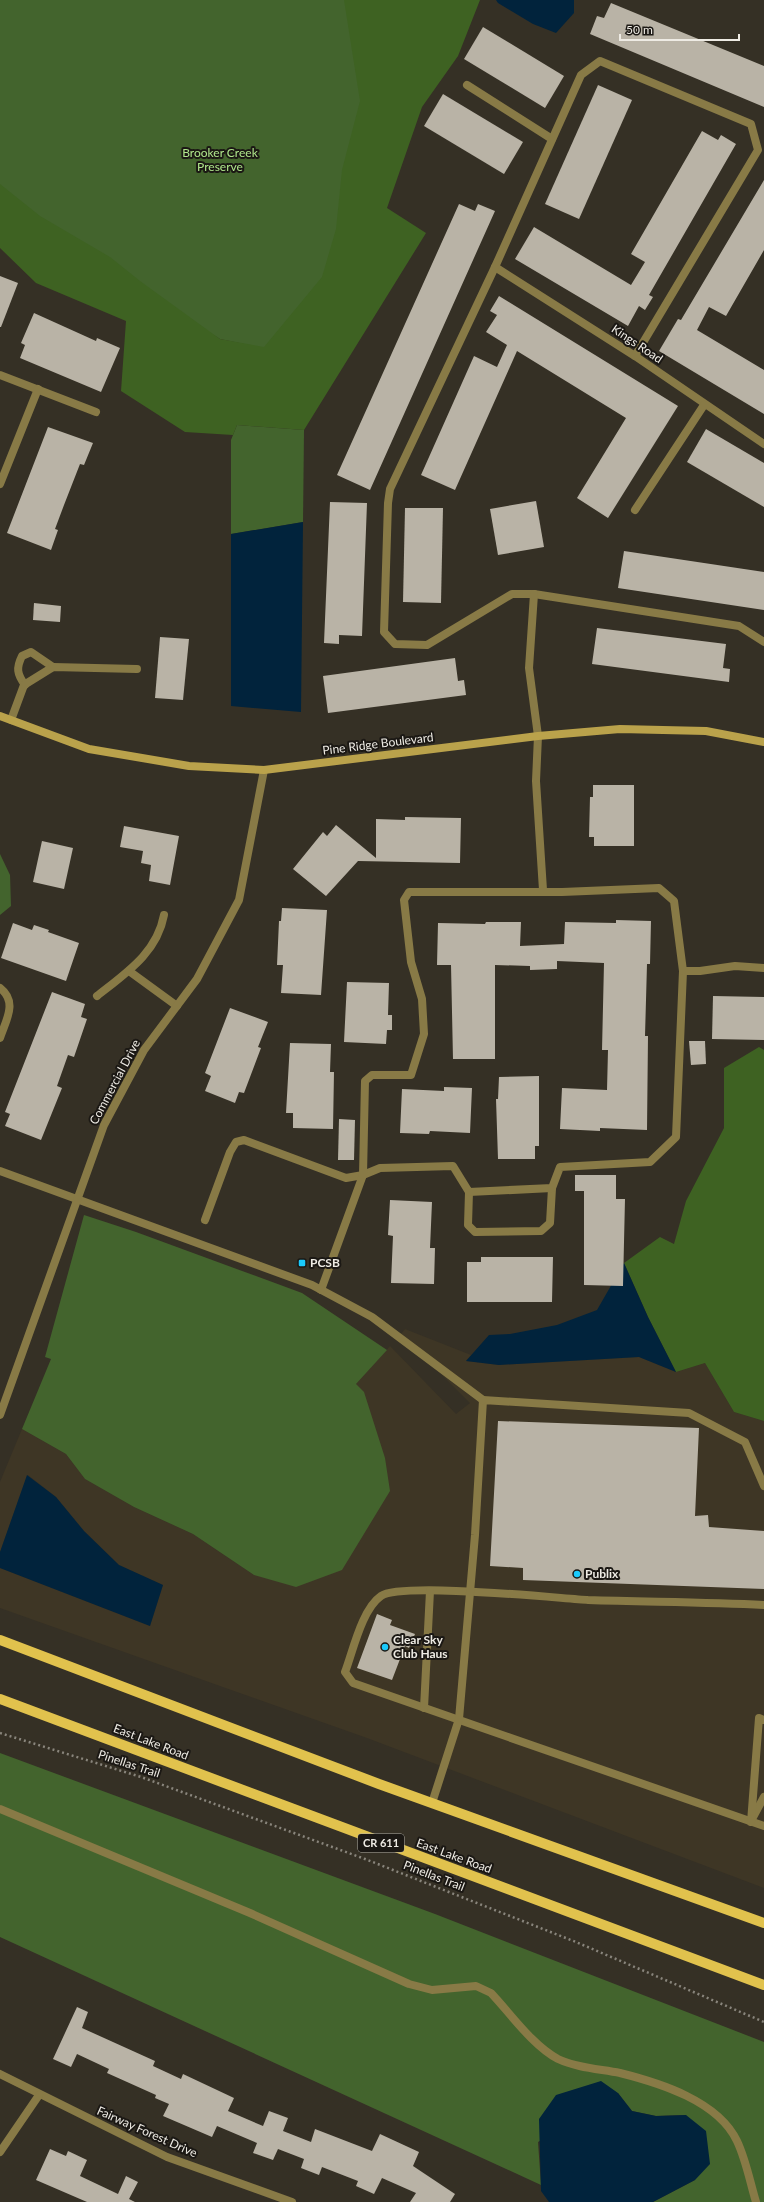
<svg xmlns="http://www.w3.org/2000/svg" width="764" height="2202" font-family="Lato,sans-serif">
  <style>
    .built { fill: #3e3625 }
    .green { fill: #43642d }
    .forest { fill: #3e6222 }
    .water { fill: #01233c }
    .building { fill: #b9b3a6 }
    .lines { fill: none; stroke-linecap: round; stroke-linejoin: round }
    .path { stroke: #89857c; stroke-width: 2.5; stroke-dasharray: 2 3; stroke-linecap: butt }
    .lane { stroke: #887a46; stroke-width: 8 }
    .street { stroke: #887a46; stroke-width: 8 }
    .secondary { stroke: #baa24b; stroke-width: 8 }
    .primary { stroke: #e1c24d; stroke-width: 10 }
    .poi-dot { fill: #1acafc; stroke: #1b1814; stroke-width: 1.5 }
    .labels { text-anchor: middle; stroke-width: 4; stroke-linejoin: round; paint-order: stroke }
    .shield { fill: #1b1814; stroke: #afaca6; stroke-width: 1 }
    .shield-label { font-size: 11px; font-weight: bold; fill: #eeebe4 }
    .park-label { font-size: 12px; fill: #afe68b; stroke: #1b1814 }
    .street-label { font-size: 12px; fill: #eeebe4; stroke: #1b1814 }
    .poi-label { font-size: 12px; font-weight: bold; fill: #eeebe4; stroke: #1b1814; text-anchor: start }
  </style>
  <rect width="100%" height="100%" fill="#353025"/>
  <polygon class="built" points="405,1329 471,1355 466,1361 499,1365 639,1357 676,1372 705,1363 734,1412 764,1421 764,1888 367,1738 0,1608 0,1568 150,1626 163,1585 119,1565 84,1531 56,1497 28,1475 0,1552 0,1482 22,1429 66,1454 85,1479 134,1507 193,1534 254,1575 356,1384 390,1346 456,1414 470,1403 401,1334"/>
  <g class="green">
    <polygon points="0,0 454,0 305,370 244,344 220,339 0,200"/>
    <polygon points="237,425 304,430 303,522 231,534 231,440"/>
    <polygon points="0,854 10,875 11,906 0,915"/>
    <polygon points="84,1215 136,1232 302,1293 387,1350 356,1384 364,1392 385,1458 390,1491 342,1570 296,1587 254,1575 193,1534 134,1507 85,1479 66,1454 22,1429 51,1359 45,1357"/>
    <polygon points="0,1753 435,1914 764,2042 764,2202 653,2202 695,2180 686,2115 656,2116 632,2111 618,2093 538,2142 541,2185 0,1937"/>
  </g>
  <g class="forest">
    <polygon points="344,0 480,0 458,56 422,107 387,208 426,233 304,430 237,425 233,435 185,432 121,391 126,321 36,283 0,248 0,184 40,216 110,257 140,281 220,339 264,347 322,277 336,229 342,170 360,101"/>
    <polygon points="759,1047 764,1050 764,1421 734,1412 705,1363 676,1372 648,1317 624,1263 660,1237 674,1244 686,1201 724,1128 724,1068"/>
  </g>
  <g class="water">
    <polygon points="496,0 574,0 574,13 556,33 533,24 498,3"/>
    <polygon points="303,522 301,712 231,706 231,534"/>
    <polygon points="624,1263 648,1317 676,1372 639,1357 499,1365 466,1361 489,1335 510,1334 557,1325 597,1310"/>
    <polygon points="27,1475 56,1497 84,1531 119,1565 163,1585 150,1626 0,1568 0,1552"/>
    <polygon points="601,2081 618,2093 632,2111 656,2116 686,2115 706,2131 710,2164 695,2180 653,2202 549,2202 541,2191 539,2119 556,2095"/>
  </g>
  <g class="building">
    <polygon points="611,3 764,66 764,107 590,34 597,16 604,18"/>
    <polygon points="483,27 564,76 545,108 464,59"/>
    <polygon points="598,85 632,100 579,219 545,204"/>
    <polygon points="443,94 523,142 504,174 424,126"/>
    <polygon points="702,131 718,140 721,135 736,144 649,295 653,297 645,310 639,306 628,326 515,259 534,227 631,285 645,262 631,254"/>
    <polygon points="764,180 764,250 726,316 709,307 697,330 764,370 764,414 659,351 678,319 681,320"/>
    <polygon points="459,204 475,211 478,204 495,211 370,490 337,475"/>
    <polygon points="0,276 18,283 1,327 0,327"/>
    <polygon points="499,296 678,406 608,518 577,498 626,418 517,351 455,490 421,475 474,356 497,367 507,345 486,332 497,315 490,311"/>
    <polygon points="34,313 96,341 97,338 120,348 101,392 20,358 25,345 21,343"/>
    <polygon points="48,427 93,443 84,465 80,464 64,505 55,529 58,530 51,550 7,533"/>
    <polygon points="706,429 764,463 764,507 687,462"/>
    <polygon points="536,501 544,547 498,555 490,509"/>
    <polygon points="330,502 367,503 362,636 339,635 339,644 324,643"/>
    <polygon points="405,508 443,508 441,603 403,602"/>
    <polygon points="624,551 764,572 764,610 618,588"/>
    <polygon points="34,603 61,606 60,622 33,620"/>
    <polygon points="597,628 726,644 723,668 730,669 729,682 592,664"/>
    <polygon points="160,637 189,639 183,700 155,698"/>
    <polygon points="455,658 458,681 464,680 466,695 328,713 323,676"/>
    <polygon points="593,785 634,785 634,846 594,846 594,837 589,837 590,797 593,797"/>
    <polygon points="405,817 461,818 460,863 358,861 326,896 293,869 323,832 327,836 336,825 376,858 376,819 405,820"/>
    <polygon points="124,826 179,836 170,885 149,881 151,865 141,863 143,851 120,847"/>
    <polygon points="42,841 73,848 64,889 33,882"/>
    <polygon points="282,908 327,910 321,995 281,993 283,965 277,965 279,921 281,921"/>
    <polygon points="616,920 651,921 650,964 647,964 645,1036 648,1036 647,1130 600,1128 600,1131 560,1129 562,1088 607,1090 608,1050 602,1050 604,963 557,961 557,969 530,970 530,966 495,965 495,1059 453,1059 451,965 437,965 438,923 485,924 486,922 521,922 520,946 564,944 565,922 616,923"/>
    <polygon points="13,923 32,930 34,925 49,930 48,932 79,943 66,981 1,958"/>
    <polygon points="347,982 389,983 388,1015 392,1015 392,1030 387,1030 386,1044 344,1042"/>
    <polygon points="52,992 85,1004 81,1017 87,1019 74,1057 68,1055 57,1086 62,1088 41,1140 5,1126 10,1114 5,1112"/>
    <polygon points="713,996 764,997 764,1040 712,1039"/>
    <polygon points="230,1008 268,1022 258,1047 261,1048 244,1093 239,1092 235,1103 205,1091 211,1076 205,1073"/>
    <polygon points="689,1041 705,1041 706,1064 691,1065"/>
    <polygon points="290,1043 331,1044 330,1072 334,1072 333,1129 293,1128 293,1113 286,1113"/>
    <polygon points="539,1076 539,1146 535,1146 535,1159 498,1159 496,1099 498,1099 499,1077"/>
    <polygon points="444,1087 472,1088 470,1133 430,1131 429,1134 400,1133 402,1089 444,1091"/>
    <polygon points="339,1119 355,1120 354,1160 338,1160"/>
    <polygon points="575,1175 616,1175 616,1199 625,1199 623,1286 584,1285 584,1191 575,1191"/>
    <polygon points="390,1200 432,1202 430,1248 435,1248 434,1284 391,1283 393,1236 388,1235"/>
    <polygon points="481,1257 553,1257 552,1302 467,1302 467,1262 481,1262"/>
    <polygon points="498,1421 699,1428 695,1516 708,1515 709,1527 764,1531 764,1589 523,1580 523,1568 490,1566"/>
    <polygon points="377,1614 392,1620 390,1625 415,1634 409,1648 405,1646 392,1680 357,1668"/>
    <polygon points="77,2007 88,2012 82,2028 155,2061 153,2066 181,2079 183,2074 234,2098 228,2111 263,2126 269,2111 288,2118 283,2131 311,2142 315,2129 372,2151 380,2134 419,2152 413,2166 455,2194 450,2202 410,2202 416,2193 382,2178 374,2194 356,2186 358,2181 322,2167 319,2175 301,2168 304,2159 278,2149 273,2160 253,2153 257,2143 217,2126 212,2137 163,2116 169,2104 155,2098 156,2095 107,2073 109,2069 77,2054 71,2067 53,2059"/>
    <polygon points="50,2149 66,2156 68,2151 87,2160 80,2176 118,2194 126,2176 138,2182 129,2199 135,2202 87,2202 36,2180"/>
  </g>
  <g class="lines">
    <polyline class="path" points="0,1733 141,1777 365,1859 576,1942 764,2022"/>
    <g class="lane">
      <polyline points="467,85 552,139"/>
      <polyline points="495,267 635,356 764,444"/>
      <polyline points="635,356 758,150 751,124 600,61 581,75 495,267 390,489 388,503 384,632 395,644 427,645 512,594 534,594 739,626 764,642"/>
      <polyline points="635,510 704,405"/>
      <polyline points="534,594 529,668 538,736 536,781 543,890"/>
      <path d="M25,685C17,674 16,668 22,656L31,652L53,667"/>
      <polyline points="11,720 24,685 53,667 137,669"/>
      <path d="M0,988C18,1002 6,1020 0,1038"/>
      <polyline points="469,1192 468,1225 475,1232 541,1231 550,1223 552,1188"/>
      <polyline points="205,1220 230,1152 236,1142 244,1140 346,1178 363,1175 380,1168 453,1166 469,1192 552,1188 560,1167 650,1162 676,1137 683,971"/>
      <polyline points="321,1290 363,1175 365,1081 372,1075 411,1075 424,1034 422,999 411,962 404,900 409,892 562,892 659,888 674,901 683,971 700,971 735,966 764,968"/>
      <path d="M764,1605C705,1602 647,1602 588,1600C555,1598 401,1582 381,1596C362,1609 353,1651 345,1672L353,1683L764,1826"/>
      <polyline points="424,1708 430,1591"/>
      <polyline points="432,1803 459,1719 475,1535 483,1400 689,1413 745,1442 764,1486"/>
      <path d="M0,1809L250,1913L409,1984L432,1990L476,1986L491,1993C510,2013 533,2046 558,2059C577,2068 600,2069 620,2073C660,2083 718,2101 737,2141C746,2160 750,2182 756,2202"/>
      <polyline points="752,1819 764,1797"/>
      <polyline points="751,1822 759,1718 764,1720"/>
    </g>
    <g class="street">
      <polyline points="0,375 96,412"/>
      <polyline points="0,484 38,389"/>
      <polyline points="129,971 177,1006"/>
      <path d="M97,996C126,973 157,953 164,915"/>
      <polyline points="0,1171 312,1285 372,1317 483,1400"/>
      <polyline points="0,1415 104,1125 144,1050 197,979 239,900 264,770"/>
      <polyline points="0,2074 167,2157 292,2202"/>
      <polyline points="0,2152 39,2095"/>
    </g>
    <polyline class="secondary" points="0,716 89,749 189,766 264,770 538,736 620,729 706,731 764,742"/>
    <g class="primary">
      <polyline points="0,1640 379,1784 764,1923"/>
      <polyline points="0,1699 764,1985"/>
    </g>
  </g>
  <g class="poi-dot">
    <rect x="298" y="1259" width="8" height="8" rx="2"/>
    <circle cx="577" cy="1574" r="4"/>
    <circle cx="385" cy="1647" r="4"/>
  </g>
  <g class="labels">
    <rect class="shield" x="358" y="1834" width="46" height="18" rx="3"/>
    <g class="shield-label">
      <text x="381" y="1847">CR 611</text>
    </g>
    <g class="park-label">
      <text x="220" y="157">Brooker Creek<tspan x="220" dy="14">Preserve</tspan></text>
    </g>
    <g class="street-label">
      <text transform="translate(637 344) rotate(34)" y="4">Kings Road</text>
      <text transform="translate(378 744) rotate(-7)" y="4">Pine Ridge Boulevard</text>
      <text transform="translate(115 1082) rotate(-62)" y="4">Commercial Drive</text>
      <text transform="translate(151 1742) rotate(21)" y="4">East Lake Road</text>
      <text transform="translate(129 1764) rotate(18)" y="4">Pinellas Trail</text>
      <text transform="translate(454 1856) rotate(20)" y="4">East Lake Road</text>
      <text transform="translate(434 1876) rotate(21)" y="4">Pinellas Trail</text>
      <text transform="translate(147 2132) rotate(24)" y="4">Fairway Forest Drive</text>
    </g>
    <g class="poi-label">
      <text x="310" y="1267">PCSB</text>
      <text x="585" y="1578">Publix</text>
      <text x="393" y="1644">Clear Sky<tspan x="393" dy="14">Club Haus</tspan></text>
    </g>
  </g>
  <path d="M620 34v6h119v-6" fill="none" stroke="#eeebe4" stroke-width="2"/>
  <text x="626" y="34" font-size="12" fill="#eeebe4" stroke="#1b1814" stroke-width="3" paint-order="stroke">50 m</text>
</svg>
